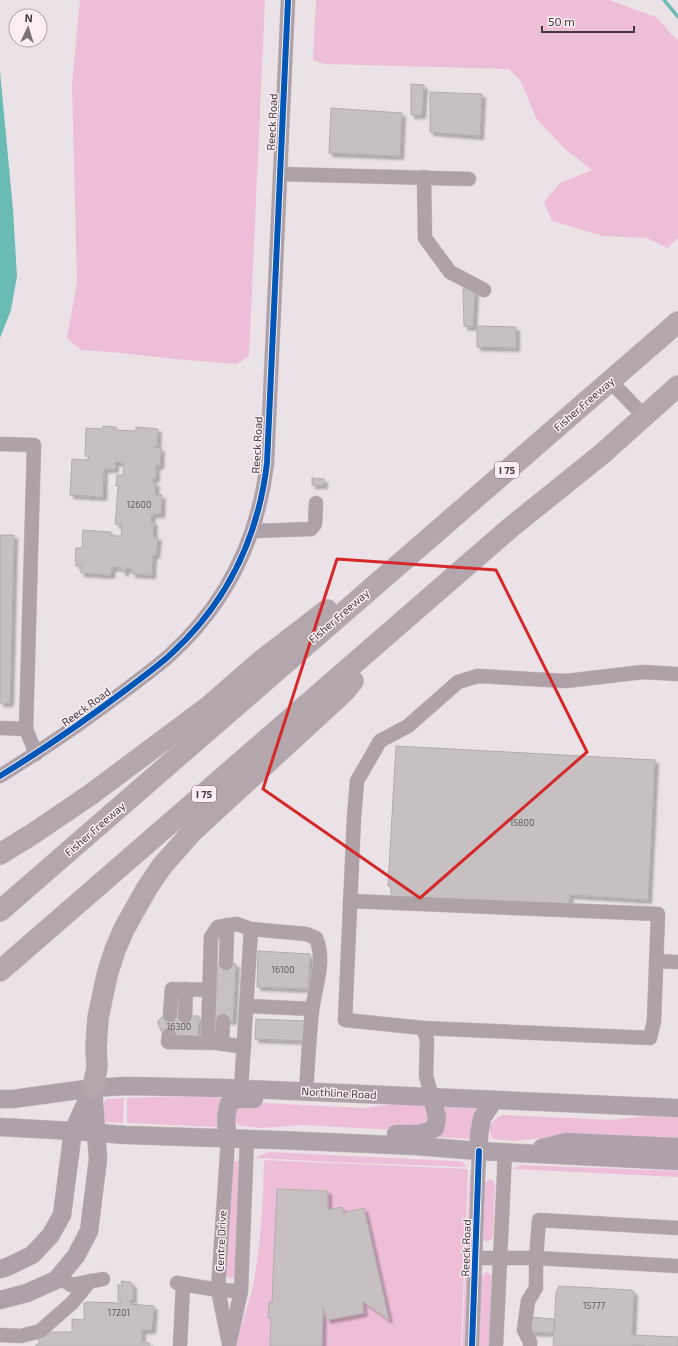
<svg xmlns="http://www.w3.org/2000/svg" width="678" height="1346" font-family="'Exo 2',sans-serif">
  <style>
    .green { fill: #eebed8 }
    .water { fill: #6abbb4 }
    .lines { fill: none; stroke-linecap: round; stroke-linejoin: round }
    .stream { stroke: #6abbb4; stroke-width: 3.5 }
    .building { fill: #c6c0c3; stroke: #b2acae; filter: url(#shadow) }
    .minor-tunnel { stroke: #c8c1c4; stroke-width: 14; stroke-dasharray: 14 7; stroke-linecap: butt }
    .minor-casing { stroke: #c7c1c4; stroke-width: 15 }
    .major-casing { stroke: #c7c1c4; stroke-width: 19 }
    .highway-casing { stroke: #c7c1c4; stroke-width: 22 }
    .minor { stroke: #aea1a7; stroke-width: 14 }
    .major { stroke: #afa1aa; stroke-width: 18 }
    .highway { stroke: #b4a6ad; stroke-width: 21 }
    .cycleway-casing { stroke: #fbedf4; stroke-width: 8 }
    .cycleway { stroke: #0057b8; stroke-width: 6 }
    .marked { fill: none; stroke: #d62828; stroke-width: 3; stroke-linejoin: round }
    .labels { text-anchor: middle; stroke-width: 3; stroke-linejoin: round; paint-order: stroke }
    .number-label { font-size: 9px; fill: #625c5e }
    .shield { fill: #fbedf4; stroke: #787074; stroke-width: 1 }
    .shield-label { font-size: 10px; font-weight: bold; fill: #403b3d }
    .street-label { font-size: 11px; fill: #403b3d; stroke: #fbedf4 }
  </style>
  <defs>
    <filter id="shadow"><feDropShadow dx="3.5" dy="3.5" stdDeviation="1" flood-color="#0004"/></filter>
  </defs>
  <rect width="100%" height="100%" fill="#eae2e6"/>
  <g class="green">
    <polygon points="80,0 265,0 249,356 237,364 174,359 111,352 81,350 67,338 77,282 72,84"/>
    <polygon points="316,0 609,0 656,17 678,41 678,238 667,248 647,238 603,236 552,221 544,202 560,183 592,170 565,149 536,118 520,80 509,69 326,64 313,60"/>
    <polygon points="161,1097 217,1097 222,1099 218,1110 218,1127 127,1123 127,1098"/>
    <polygon points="124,1098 123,1123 104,1122 103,1121 104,1102 106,1099"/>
    <polygon points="246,1102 364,1108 401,1103 422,1104 427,1109 427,1123 415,1131 303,1125 263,1128 241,1126 237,1124 235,1118 236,1110 240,1104"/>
    <path d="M445,1106L478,1108V1110L472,1120V1139L439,1137V1135C445,1125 446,1117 445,1106Z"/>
    <path d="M503,1115L614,1120L655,1115L678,1116V1140L564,1136L514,1141L493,1139C486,1127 490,1121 503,1115Z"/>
    <polygon points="268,1152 455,1161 462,1162 468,1167 354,1163 255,1158"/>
    <path d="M264,1160L468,1169L461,1346H322L323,1307L327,1320L364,1313L362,1301L388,1319L363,1208L344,1213L342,1207L328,1210L327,1191L277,1189L272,1302H269V1318H271L270,1346H237C240,1326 248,1306 253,1286C261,1245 263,1202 264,1160Z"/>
    <polygon points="236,1161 239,1162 241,1165 236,1274 234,1277 230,1279 225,1274 233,1162"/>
    <polygon points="521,1165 678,1171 678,1177 513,1169 517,1166"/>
    <polygon points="470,1171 472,1176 465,1346 462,1346"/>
    <polygon points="490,1179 494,1182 495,1185 493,1236 492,1239 487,1242 483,1239 484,1183"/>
    <polygon points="486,1272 491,1275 492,1278 489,1346 478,1346 481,1277"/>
  </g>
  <polygon class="water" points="0,71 13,210 17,276 11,310 0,338"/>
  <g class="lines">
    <polyline class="stream" points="664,0 678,17"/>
  </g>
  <g class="building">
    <polygon points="411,84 424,85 422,115 411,115"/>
    <polygon points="430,92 482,94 480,136 430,132"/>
    <polygon points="331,108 402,113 400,156 329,153"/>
    <polygon points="463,289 475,291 473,327 464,326"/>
    <polygon points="477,326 516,327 516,348 477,347"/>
    <polygon points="103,426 116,427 116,430 136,431 136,427 158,429 157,446 153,446 153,447 161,448 160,466 156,465 156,478 153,478 153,483 156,483 155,495 162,495 161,514 152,514 151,522 154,522 153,537 158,537 156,555 153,555 152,575 132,574 132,569 126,568 125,572 122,572 122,568 112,567 111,575 81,573 81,566 76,566 76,561 75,561 76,548 82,548 83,530 111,532 111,536 121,536 122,525 115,524 116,513 118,513 116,512 118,488 121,488 121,487 116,486 117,475 123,475 124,463 115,462 115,469 104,469 103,497 70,495 72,459 88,460 89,456 85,456 86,428 103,429"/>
    <polygon points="312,478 324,479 324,485 312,485"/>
    <polygon points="0,535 14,535 10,703 0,703"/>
    <polygon points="396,746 655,760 648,900 570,895 569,906 391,897 391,887 388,886"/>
    <polygon points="258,951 310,954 308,989 257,987"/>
    <polygon points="218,963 236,964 233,1021 214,1020"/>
    <polygon points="164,1015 199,1016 198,1036 163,1034 158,1024 158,1021"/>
    <polygon points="256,1019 307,1021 306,1041 255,1039"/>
    <polygon points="277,1189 328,1191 328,1210 342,1207 344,1213 364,1208 389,1320 362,1301 364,1313 327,1320 323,1307 322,1346 270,1346 271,1318 268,1318 269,1302 272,1302"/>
    <polygon points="121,1281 131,1282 131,1285 133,1285 133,1300 130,1300 130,1304 154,1306 152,1330 142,1330 142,1342 150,1343 149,1346 35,1346 40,1342 37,1339 45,1332 48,1335 51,1332 72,1332 72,1319 84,1320 84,1303 86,1303 87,1302 121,1303 121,1301 118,1301 118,1284 119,1286 122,1286"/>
    <polygon points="559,1286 632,1290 634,1293 632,1335 678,1337 678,1346 644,1346 644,1345 632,1345 632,1346 553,1346 556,1292"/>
    <polygon points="531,1317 554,1319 554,1333 530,1332"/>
  </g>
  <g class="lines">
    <g class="minor-tunnel">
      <polyline points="223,1021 226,963"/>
      <polyline points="169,1035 170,1015"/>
      <polyline points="184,1035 185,1016"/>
    </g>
    <g class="minor-casing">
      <g id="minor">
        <polyline points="280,174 469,179"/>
        <polyline points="424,177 425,238 450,272 484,290"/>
        <polyline points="610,381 644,416"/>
        <polyline points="0,444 34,445 26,729 36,754"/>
        <polyline points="253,531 311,529 315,524 316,503"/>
        <polyline points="0,728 26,729"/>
        <path d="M0,776C44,749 86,720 127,689C141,678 157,667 170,655C227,603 258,539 267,463L288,0"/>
        <polyline points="350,901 658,914 654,1021 650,1038 423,1028"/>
        <polyline points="656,961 678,962"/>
        <polyline points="226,963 227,925"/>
        <polyline points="247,1006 312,1009"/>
        <polyline points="170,1015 172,989 209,990"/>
        <polyline points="185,1016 186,989"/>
        <polyline points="169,1035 168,1042 218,1043"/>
        <polyline points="222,1044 223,1021"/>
        <path d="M244,1047L219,1043L208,1036L211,937L218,927L237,924L251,929L306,934L316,938C326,962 315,986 312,1011C309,1038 308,1065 306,1091"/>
        <polyline points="241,1089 251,929"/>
        <polyline points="432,1097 426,1076 427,1040 423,1028 345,1020 354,817 357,781 380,741 408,726 458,682 478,676 566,681 643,672 678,674"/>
        <polyline points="228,1139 218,1290 228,1339"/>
        <polyline points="678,1228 539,1220 536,1258 678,1266"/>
        <polyline points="476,1258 536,1258 536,1288 528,1301 524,1330 530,1342 530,1346"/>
        <polyline points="58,1276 71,1285 103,1279"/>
        <polyline points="177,1283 218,1290 241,1291"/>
        <polyline points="0,1335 21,1336 40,1331 72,1303 90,1281"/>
        <polyline points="180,1346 183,1284"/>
        <polyline points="229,1346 241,1291 247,1139"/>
        <polyline points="472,1346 479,1151"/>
        <polyline points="496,1346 505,1152"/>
      </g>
    </g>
    <g class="major-casing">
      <g id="major">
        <polyline points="0,1099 13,1099 93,1088 125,1086 224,1088 678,1108"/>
        <polyline points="0,1127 73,1131 126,1135 279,1140 416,1146 479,1151 678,1161"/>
        <path d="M396,1134C410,1134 423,1136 435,1128L437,1117L432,1097"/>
        <path d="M228,1139C226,1125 225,1113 230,1101L240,1099H254"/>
        <polyline points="542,1148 566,1142 678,1147"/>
        <polyline points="479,1151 479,1135 482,1118 494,1100"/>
        <polyline points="0,1269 7,1267 32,1255 50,1236 62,1215 73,1131 92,1090"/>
        <polyline points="0,1300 27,1293 56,1280 76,1256 89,1231 98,1159 93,1088"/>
      </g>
    </g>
    <g class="highway-casing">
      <g id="highway">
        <polyline points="0,854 31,835 90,795 208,707 262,660 327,610"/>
        <polyline points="0,911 678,322"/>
        <polyline points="0,971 510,528 602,454 678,386"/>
        <polyline points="93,1088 97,1067 96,1047 98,1018 107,975 115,950 124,929 147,888 162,866 192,832 344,692 353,681"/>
      </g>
    </g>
    <use href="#minor" class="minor"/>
    <use href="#major" class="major"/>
    <use href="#highway" class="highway"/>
    <g class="cycleway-casing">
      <g id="cycleway">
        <path d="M0,776C44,749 86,720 127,689C141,678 157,667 170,655C227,603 258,539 267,463L288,0"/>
        <polyline points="472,1346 479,1151"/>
      </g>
    </g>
    <use href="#cycleway" class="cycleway"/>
  </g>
  <path class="marked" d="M337,559L496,570L587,752L420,898L263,789Z"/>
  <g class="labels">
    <g class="number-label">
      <text x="139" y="508">12600</text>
      <text x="522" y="826">15800</text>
      <text x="283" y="973">16100</text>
      <text x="179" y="1030">16300</text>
      <text x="594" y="1309">15777</text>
      <text x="119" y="1316">17201</text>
    </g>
    <g class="shield">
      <rect x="495" y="462" width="24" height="16" rx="3"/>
      <rect x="192" y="786" width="24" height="16" rx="3"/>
    </g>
    <g class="shield-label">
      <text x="507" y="474">I 75</text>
      <text x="204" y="798">I 75</text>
    </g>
    <g class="street-label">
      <text transform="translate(272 122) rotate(-87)" y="4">Reeck Road</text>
      <text transform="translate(584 404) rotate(-41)" y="4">Fisher Freeway</text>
      <text transform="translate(257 445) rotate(-87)" y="4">Reeck Road</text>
      <text transform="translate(339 616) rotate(-41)" y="4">Fisher Freeway</text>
      <text transform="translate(86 707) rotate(-36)" y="4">Reeck Road</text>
      <text transform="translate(95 829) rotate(-41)" y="4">Fisher Freeway</text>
      <text transform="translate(339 1093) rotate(3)" y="4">Northline Road</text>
      <text transform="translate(221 1241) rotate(-87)" y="4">Centre Drive</text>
      <text transform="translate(466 1248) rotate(-88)" y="4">Reeck Road</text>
    </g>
  </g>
  <g transform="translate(28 28) rotate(4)"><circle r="19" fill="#fbedf4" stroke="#b0a6ab"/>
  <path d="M0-3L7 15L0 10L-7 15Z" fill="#7c7578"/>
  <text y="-6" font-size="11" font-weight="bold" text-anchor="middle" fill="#403b3d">N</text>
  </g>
  <path d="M542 26v6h92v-6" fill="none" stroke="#403b3d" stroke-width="2"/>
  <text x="548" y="26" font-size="12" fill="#403b3d" stroke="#fbedf4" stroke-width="3" paint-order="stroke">50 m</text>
</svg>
